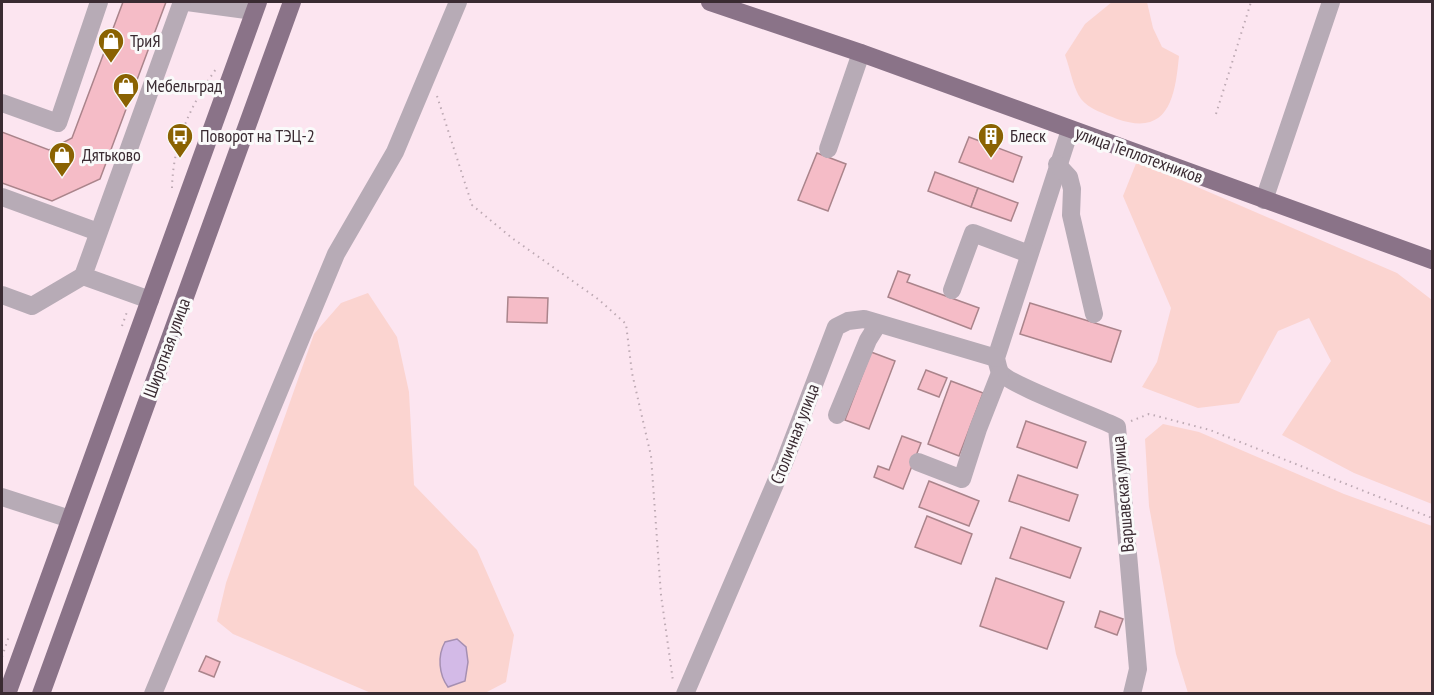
<svg xmlns="http://www.w3.org/2000/svg" width="1434" height="695" font-family="'PT Sans Narrow',sans-serif">
  <style>
    .green { fill: #fbd4d0 }
    .water { fill: #d3bae7; stroke: #a58fb1; stroke-width: 1.5 }
    .building { fill: #f5bcc7; stroke: #aa848b; stroke-width: 1.5 }
    .lines { fill: none; stroke-linecap: round; stroke-linejoin: round }
    .path { stroke: #bda9b3; stroke-width: 2; stroke-dasharray: 1.5 4.5; stroke-linecap: butt }
    .minor { stroke: #b7abb6; stroke-width: 18 }
    .major { stroke: #8a7388; stroke-width: 18 }
    .labels { text-anchor: middle; stroke-width: 6; stroke-linejoin: round; paint-order: stroke }
    .poi-label { font-size: 18px; fill: #3a2b32; stroke: #fafafa; text-anchor: start }
    .street-label { font-size: 18px; fill: #3a2b32; stroke: #fafafa }
  </style>
  <rect width="100%" height="100%" fill="#fce5f0"/>
  <g class="green">
    <path d="M1112,2H1147L1153,28L1162,47L1179,56C1175,97 1169,137 1117,119C1105,114 1089,109 1081,99C1073,88 1070,68 1065,55L1085,24Z"/>
    <polygon points="1137,161 1397,273 1432,300 1432,504 1354,473 1282,435 1331,361 1309,318 1278,331 1239,403 1198,408 1142,387 1157,362 1171,308 1123,196"/>
    <polygon points="368,293 397,337 409,392 414,485 477,550 514,635 506,682 485,693 371,693 233,634 217,621 226,583 314,334 341,303"/>
    <polygon points="1163,424 1199,432 1344,494 1432,526 1432,693 1188,693 1176,654 1149,506 1145,439"/>
  </g>
  <path class="water" d="M457,639L466,647L468,662L465,681L448,687C439,675 437,656 445,642Z"/>
  <g class="building">
    <polygon points="123,2 166,2 100,179 52,201 2,183 2,132 49,150 72,138"/>
    <polygon points="969,137 1022,157 1013,182 959,162"/>
    <polygon points="817,153 846,164 828,211 798,200"/>
    <polygon points="935,172 978,188 971,207 928,191"/>
    <polygon points="978,188 1018,203 1011,221 971,207"/>
    <polygon points="898,271 910,275 907,282 979,308 971,329 888,297"/>
    <polygon points="508,297 548,298 547,323 507,322"/>
    <polygon points="1030,303 1121,331 1111,362 1020,334"/>
    <polygon points="871,352 895,361 869,429 845,420"/>
    <polygon points="926,370 947,378 939,397 918,389"/>
    <polygon points="951,381 983,393 959,456 928,444"/>
    <polygon points="1026,421 1086,442 1077,468 1017,447"/>
    <polygon points="902,436 921,443 903,489 874,477 878,466 889,470"/>
    <polygon points="1018,475 1078,495 1069,521 1009,501"/>
    <polygon points="929,481 979,501 969,526 919,507"/>
    <polygon points="927,516 972,534 961,564 915,547"/>
    <polygon points="1021,527 1081,548 1070,578 1010,558"/>
    <polygon points="996,578 1064,602 1047,649 980,626"/>
    <polygon points="1100,611 1123,619 1117,635 1095,627"/>
    <polygon points="206,656 220,662 214,677 199,671"/>
  </g>
  <g class="lines">
    <g class="path">
      <polyline points="437,96 472,205 512,238 598,299 626,324 632,373 651,456 661,595 673,681"/>
      <polyline points="1216,114 1251,2"/>
      <path d="M172,188C173,143 190,106 216,69"/>
      <polyline points="122,326 128,309"/>
      <polyline points="1131,421 1149,414 1210,430 1432,518"/>
      <polyline points="2,657 9,636"/>
    </g>
    <g class="minor">
      <polyline points="187,2 254,11"/>
      <polyline points="2,103 58,123 99,2"/>
      <path d="M1070,130L996,358C997,362 998,368 1000,372C1007,384 1097,417 1117,427L1138,669L1132,694"/>
      <polyline points="828,149 861,53"/>
      <polyline points="1057,164 1069,177 1072,189 1071,215 1094,314"/>
      <polyline points="2,197 98,232"/>
      <polyline points="1264,200 1331,2"/>
      <polyline points="952,290 973,233 1029,254"/>
      <polyline points="2,295 32,306 83,276"/>
      <polyline points="150,300 83,276 182,2"/>
      <polyline points="837,415 868,340 878,324"/>
      <polyline points="918,462 962,479 978,429 1000,373"/>
      <polyline points="2,497 70,519"/>
      <polyline points="153,694 336,254 395,152 458,2"/>
      <polyline points="685,694 784,463 836,327 848,321 864,319 996,358"/>
    </g>
    <g class="major">
      <polyline points="710,2 861,53 1432,260"/>
      <polyline points="7,694 258,2"/>
      <polyline points="41,694 292,2"/>
    </g>
  </g>
  <defs>
    <g id="shop-pin" transform="scale(1.35)"><path d="M0 17L-7.5 6A9.5 9.5 0 1 1 7.5 6Z" fill="#8a6202" stroke="#fafafa"/><path d="M-5-2.5h2.3a2.7 3.5 0 0 1 5.4 0H5L5.5 6h-11ZM-1.5-2.5h3a1.5 2.3 0 0 0-3 0Z" fill="#fff"/></g>
    <g id="bus-pin" transform="scale(1.35)"><path d="M0 17L-7.5 6A9.5 9.5 0 1 1 7.5 6Z" fill="#8a6202" stroke="#fafafa"/><path d="M-5-6H5V4H4V6H2V4H-2V6H-4V4H-5ZM-3.5-4V0h7V-4ZM-3.5 1.2v1.5H-2V1.2ZM2 1.2v1.5H3.5V1.2Z" fill="#fff"/></g>
    <g id="building-pin" transform="scale(1.35)"><path d="M0 17L-7.5 6A9.5 9.5 0 1 1 7.5 6Z" fill="#8a6202" stroke="#fafafa"/><path d="M-4-6H4V6H1V3H-1V6H-4ZM-2.5-4.3h1.7v1.8h-1.7ZM.8-4.3h1.7v1.8H.8ZM-2.5-1h1.7V.8h-1.7ZM.8-1h1.7V.8H.8Z" fill="#fff"/></g>
  </defs>
  <g fill-rule="evenodd">
    <use href="#shop-pin" x="111" y="41"/>
    <use href="#shop-pin" x="126" y="86"/>
    <use href="#bus-pin" x="180" y="136"/>
    <use href="#building-pin" x="991" y="136"/>
    <use href="#shop-pin" x="62" y="155"/>
  </g>
  <g class="labels">
    <g class="poi-label">
      <text x="130" y="47">ТриЯ</text>
      <text x="146" y="92">Мебельград</text>
      <text x="200" y="142">Поворот на ТЭЦ-2</text>
      <text x="1010" y="142">Блеск</text>
      <text x="82" y="161">Дятьково</text>
    </g>
    <g class="street-label">
      <text transform="translate(1139 155) rotate(20)" y="6">улица Теплотехников</text>
      <text transform="translate(167 348) rotate(-70)" y="6">Широтная улица</text>
      <text transform="translate(795 434) rotate(-69)" y="6">Столичная улица</text>
      <text transform="translate(1123 494) rotate(-95)" y="6">Варшавская улица</text>
    </g>
  </g>
  <rect width="1434" height="695" fill="none" stroke="#3a2b32" stroke-width="6"/>
</svg>
